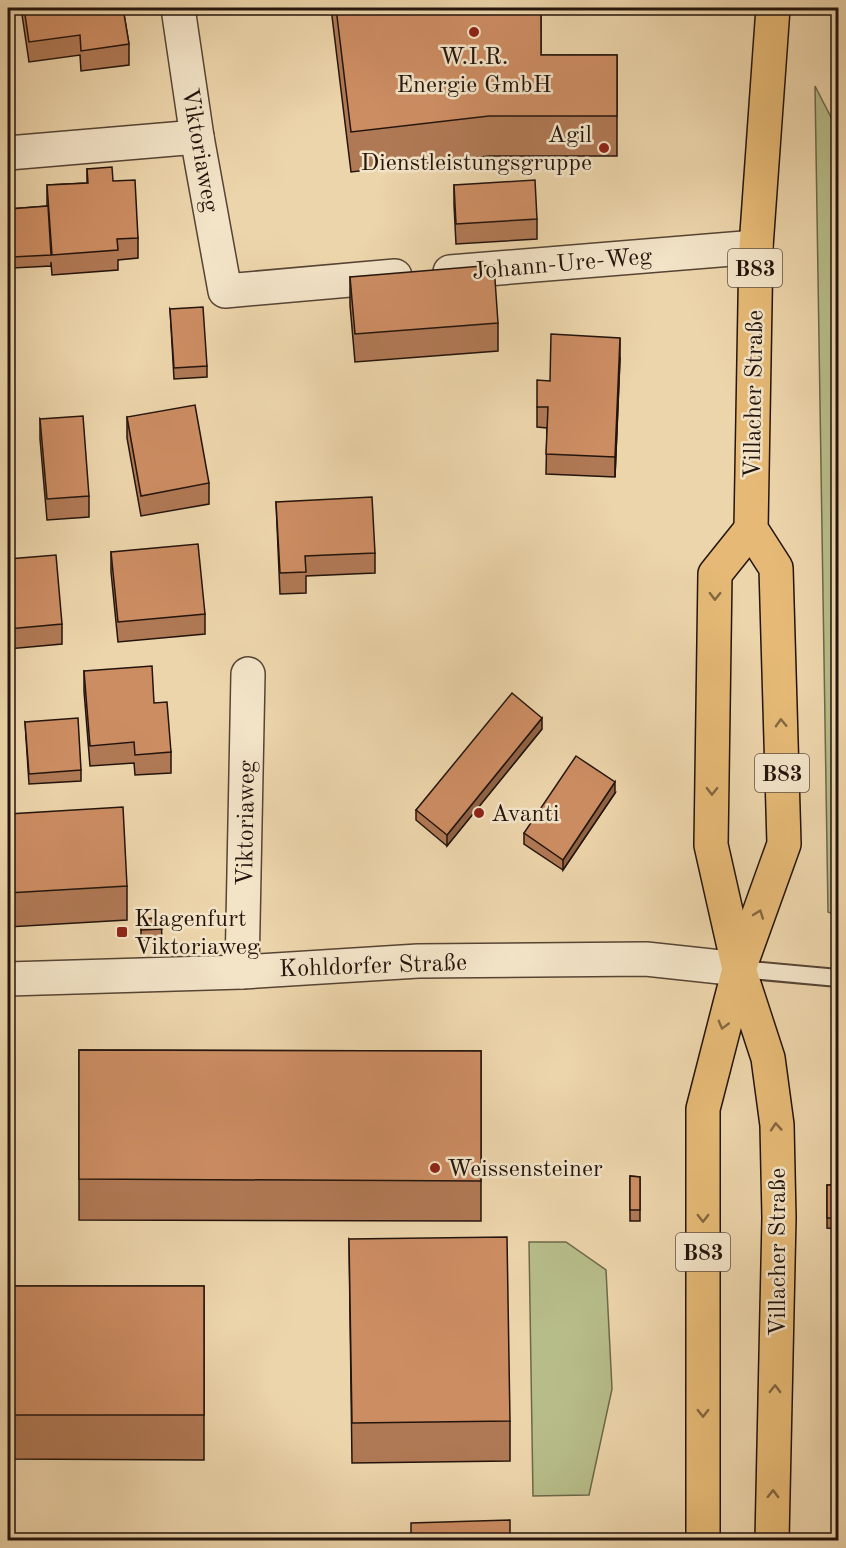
<svg xmlns="http://www.w3.org/2000/svg" width="846" height="1548" font-family="'Old Standard TT',serif">
  <style>
    .green { fill: #b7bd89; stroke: #6d684a; stroke-width: 1.5 }
    .lines { fill: none; stroke-linecap: round; stroke-linejoin: round }
    .service-casing { stroke: #564434; stroke-width: 20 }
    .minor-casing { stroke: #564434; stroke-width: 36 }
    .tertiary-casing { stroke: #564434; stroke-width: 36 }
    .primary-casing { stroke: #23140c; stroke-width: 36 }
    .service { stroke: #f3e4c8; stroke-width: 16 }
    .minor { stroke: #f3e4c8; stroke-width: 33 }
    .tertiary { stroke: #f3e4c8; stroke-width: 33 }
    .primary { stroke: #e6ba76; stroke-width: 33 }
    .wall { fill: #b07955; stroke: #23140c; stroke-width: 1.5 }
    .shaded-wall { fill: #906345; stroke: #23140c; stroke-width: 1.5 }
    .building { fill: #cd8d63; stroke: #23140c; stroke-width: 1.5 }
    .oneway { stroke: #846741 }
    .poi-dot { fill: #8f2418; stroke: #f3e4c8; stroke-width: 2 }
    .labels { text-anchor: middle; stroke-width: 5; stroke-linejoin: round; paint-order: stroke }
    .shield { fill: #f3e4c8; stroke: #615244; stroke-width: 1.5 }
    .shield-label { font-size: 22px; font-weight: bold; fill: #23140c }
    .poi-label { font-size: 24px; fill: #23140c; stroke: #f3e4c8; text-anchor: start }
    .street-label { font-size: 24px; fill: #23140c; stroke: #f3e4c8 }
  </style>
  <rect width="100%" height="100%" fill="#edd5ab"/>
  <filter id="stains"><feTurbulence type="fractalNoise" baseFrequency=".00333" numOctaves="4"/><feColorMatrix values="0 0 0 0 .2 0 0 0 0 .09 0 0 0 0 .02 0 0 0 .5 -.17"/></filter>
  <radialGradient id="worn" r=".72"><stop offset=".6" stop-color="#630" stop-opacity="0"/><stop offset="1" stop-color="#630" stop-opacity=".3"/></radialGradient>
  <g class="green">
    <polygon points="815,86 838,131 838,916 828,912"/>
    <polygon points="529,1242 566,1242 606,1270 612,1389 589,1495 533,1496"/>
  </g>
  <g class="lines">
    <g class="service-casing">
      <polyline id="service" points="739,969 838,978"/>
    </g>
    <g class="minor-casing">
      <g id="minor">
        <polyline points="178,8 197,137 225,291 395,276"/>
        <polyline points="8,153 197,137"/>
        <polyline points="450,272 756,247"/>
        <polyline points="242,972 248,674"/>
      </g>
    </g>
    <g class="tertiary-casing">
      <polyline id="tertiary" points="8,979 242,972 418,961 646,959 739,969"/>
    </g>
    <g class="primary-casing">
      <g id="primary">
        <polyline points="751,529 715,574 711,845 739,969 768,1058 777,1125 779,1218 772,1540"/>
        <polyline points="703,1540 703,1109 739,969 784,844 776,568 751,529 756,247 773,8"/>
      </g>
    </g>
    <use href="#service" class="service"/>
    <use href="#minor" class="minor"/>
    <use href="#tertiary" class="tertiary"/>
    <use href="#primary" class="primary"/>
  </g>
  <g class="wall">
    <polygon points="21,8 123,8 129,44 129,65 81,71 80,55 29,62"/>
    <polygon points="331,8 541,8 541,55 617,55 617,156 489,156 351,172"/>
    <polygon points="87,169 113,181 138,238 138,258 118,260 118,270 52,275 51,262 51,266 12,268 9,209 47,206 47,185 87,183"/>
    <polygon points="454,185 537,219 537,239 456,244 454,205"/>
    <polygon points="350,277 498,323 498,351 355,362 350,305"/>
    <polygon points="170,309 207,366 207,377 174,379"/>
    <polygon points="620,358 615,477 546,474 547,428 537,427 537,407"/>
    <polygon points="127,417 209,483 209,504 141,516 127,438"/>
    <polygon points="40,419 89,496 89,517 47,520 40,439"/>
    <polygon points="276,502 375,553 375,573 306,576 306,593 280,594"/>
    <polygon points="111,552 205,614 205,634 118,642 111,572"/>
    <polygon points="8,559 62,624 62,644 8,649"/>
    <polygon points="84,671 154,703 171,752 171,773 135,775 134,763 90,766 84,691"/>
    <polygon points="25,722 81,770 81,781 29,784"/>
    <polygon points="542,729 447,846 416,820 416,810"/>
    <polygon points="615,793 563,870 524,844 524,833"/>
    <polygon points="8,814 127,886 127,920 8,927"/>
    <polygon points="161,918 162,939 141,940 141,919"/>
    <polygon points="79,1050 481,1051 481,1221 79,1220"/>
    <polygon points="630,1176 640,1177 640,1221 630,1221"/>
    <polygon points="827,1185 837,1185 837,1229 827,1228"/>
    <polygon points="349,1239 510,1421 510,1461 352,1463"/>
    <polygon points="8,1286 204,1286 204,1460 8,1459"/>
  </g>
  <g class="shaded-wall">
    <polygon points="620,338 620,358 615,477 615,457"/>
    <polygon points="542,718 542,729 447,846 447,835"/>
    <polygon points="615,782 615,793 563,870 563,860"/>
  </g>
  <g class="building">
    <polygon points="24,8 123,8 129,44 81,51 80,35 29,42"/>
    <polygon points="336,8 541,8 541,55 617,55 617,116 489,116 351,132"/>
    <polygon points="112,167 113,181 135,180 138,238 117,239 118,250 52,255 47,185 88,183 87,169"/>
    <polygon points="535,180 537,219 456,224 454,185"/>
    <polygon points="48,206 51,255 12,257 9,209"/>
    <polygon points="494,265 498,323 355,334 350,277"/>
    <polygon points="203,307 207,366 174,368 170,309"/>
    <polygon points="551,334 620,338 615,457 546,454 548,407 537,407 537,380 550,381"/>
    <polygon points="195,405 209,483 141,496 127,417"/>
    <polygon points="83,416 89,496 47,499 40,419"/>
    <polygon points="372,497 375,553 305,556 306,572 280,573 276,502"/>
    <polygon points="198,544 205,614 118,622 111,552"/>
    <polygon points="56,555 62,624 8,629 8,559"/>
    <polygon points="152,666 154,703 167,702 171,752 135,755 134,742 90,746 84,671"/>
    <polygon points="512,693 542,718 447,835 416,810"/>
    <polygon points="78,718 81,770 29,774 25,722"/>
    <polygon points="576,756 615,782 563,860 524,833"/>
    <polygon points="123,807 127,886 8,893 8,814"/>
    <polygon points="161,918 162,929 141,930 141,919"/>
    <polygon points="79,1050 481,1051 481,1181 79,1179"/>
    <polygon points="630,1176 640,1177 640,1210 630,1210"/>
    <rect x="827" y="1185" width="10" height="33"/>
    <polygon points="507,1237 510,1421 352,1423 349,1239"/>
    <rect x="8" y="1286" width="196" height="129"/>
    <polygon points="510,1520 510,1540 411,1540 411,1523"/>
  </g>
  <defs><path id="oneway-chevron" d="M-2-3.5L2.5 0L-2 3.5" fill="none" stroke-width="1.6" stroke-linecap="round" stroke-linejoin="round" transform="scale(1.5)"/></defs>
  <g class="oneway">
    <use href="#oneway-chevron" transform="translate(715 596) rotate(91)"/>
    <use href="#oneway-chevron" transform="translate(781 723) rotate(-92)"/>
    <use href="#oneway-chevron" transform="translate(712 791) rotate(91)"/>
    <use href="#oneway-chevron" transform="translate(759 914) rotate(-70)"/>
    <use href="#oneway-chevron" transform="translate(723 1025) rotate(105)"/>
    <use href="#oneway-chevron" transform="translate(776 1127) rotate(-94)"/>
    <use href="#oneway-chevron" transform="translate(703 1218) rotate(90)"/>
    <use href="#oneway-chevron" transform="translate(775 1389) rotate(-89)"/>
    <use href="#oneway-chevron" transform="translate(703 1413) rotate(90)"/>
    <use href="#oneway-chevron" transform="translate(773 1494) rotate(-89)"/>
  </g>
  <g class="poi-dot">
    <circle cx="474" cy="32" r="6"/>
    <circle cx="604" cy="148" r="6"/>
    <circle cx="479" cy="813" r="6"/>
    <rect x="116" y="926" width="12" height="12" rx="3"/>
    <circle cx="435" cy="1168" r="6"/>
  </g>
  <g class="labels">
    <g class="shield">
      <rect x="728" y="249" width="54" height="38" rx="4.5"/>
      <rect x="755" y="754" width="54" height="38" rx="4.5"/>
      <rect x="676" y="1233" width="54" height="38" rx="4.5"/>
    </g>
    <g class="shield-label">
      <text x="755" y="276">B83</text>
      <text x="782" y="781">B83</text>
      <text x="703" y="1260">B83</text>
    </g>
    <g class="poi-label">
      <text x="474" y="64" text-anchor="middle">W.I.R.<tspan x="474" dy="28">Energie GmbH</tspan></text>
      <text x="592" y="142" text-anchor="end">Agil<tspan x="592" dy="28">Dienstleistungsgruppe</tspan></text>
      <text x="491" y="821">Avanti</text>
      <text x="134" y="926">Klagenfurt<tspan x="134" dy="28">Viktoriaweg</tspan></text>
      <text x="447" y="1176">Weissensteiner</text>
    </g>
    <g class="street-label">
      <text transform="translate(201 150) rotate(80)" y="8">Viktoriaweg</text>
      <text transform="translate(562 263) rotate(-5)" y="8">Johann-Ure-Weg</text>
      <text transform="translate(753 394) rotate(-89)" y="8">Villacher Straße</text>
      <text transform="translate(245 823) rotate(-89)" y="8">Viktoriaweg</text>
      <text transform="translate(373 965) rotate(-2)" y="8">Kohldorfer Straße</text>
      <text transform="translate(777 1252) rotate(-90)" y="8">Villacher Straße</text>
    </g>
  </g>
  <rect width="846" height="1548" fill="none" stroke="#edd5ab" stroke-width="30"/>
  <rect x="9" y="9" width="828" height="1530" fill="none" stroke="#23140c" stroke-width="3"/>
  <rect x="15" y="15" width="816" height="1518" fill="none" stroke="#23140c" stroke-width="1.5"/>
  <rect width="100%" height="100%" filter="url(#stains)"/>
  <rect width="100%" height="100%" fill="url(#worn)"/>
</svg>
